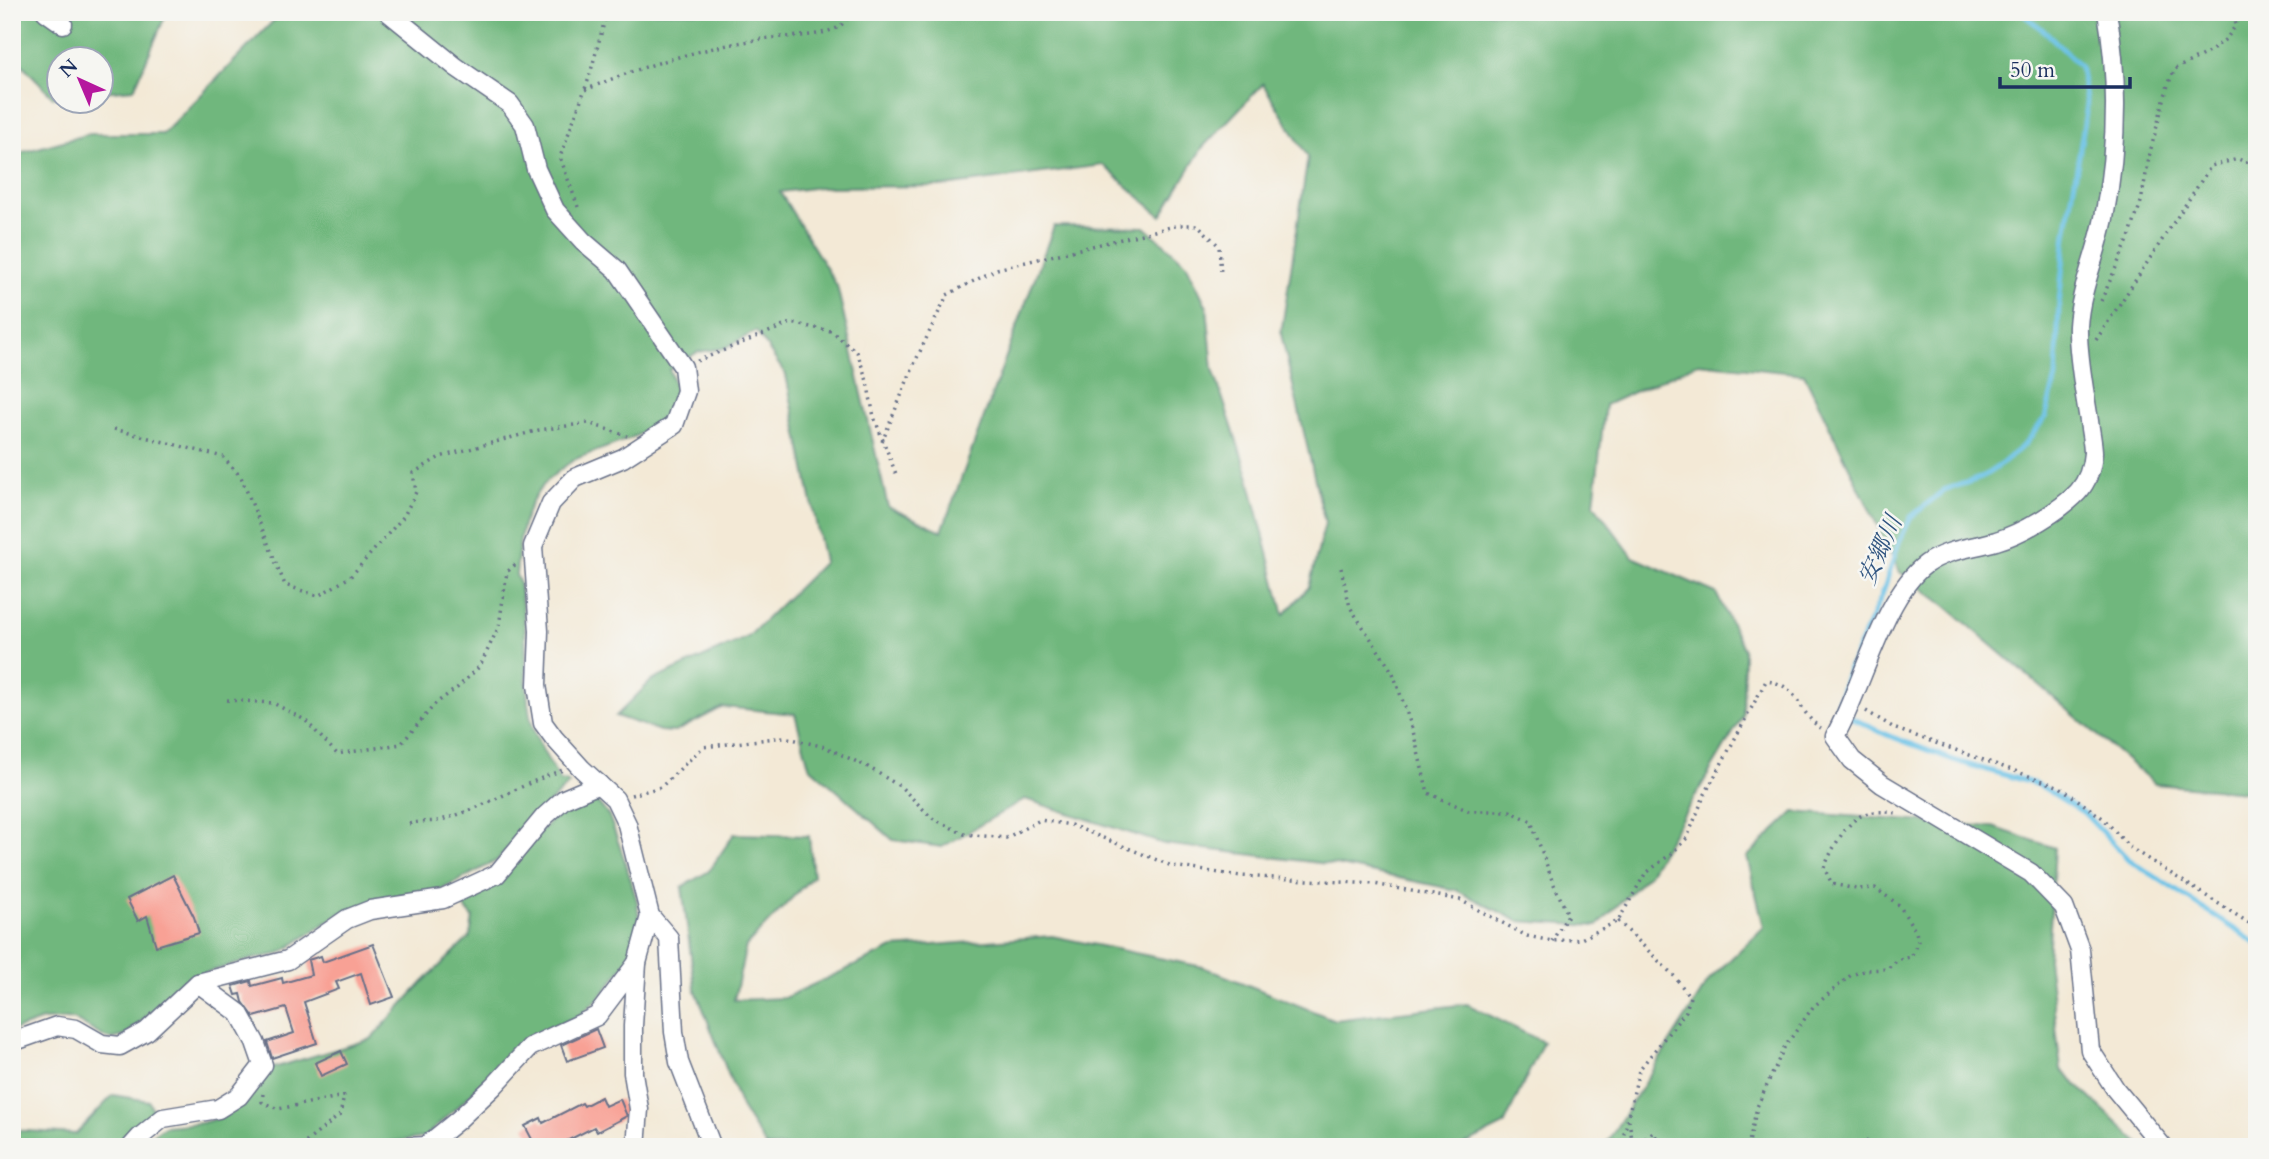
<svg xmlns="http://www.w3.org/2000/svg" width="2269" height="1159" font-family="Cardo,'Noto Serif JP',serif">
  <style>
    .forest { fill: #6fb77d; stroke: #45736e; stroke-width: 2; fill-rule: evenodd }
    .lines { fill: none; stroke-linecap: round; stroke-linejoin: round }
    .stream { stroke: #6ac2e7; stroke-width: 5 }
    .building { fill: #f8a195 }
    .minor-casing { stroke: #677088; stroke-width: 21 }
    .path { stroke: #677088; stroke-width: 3.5; stroke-dasharray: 2 5; stroke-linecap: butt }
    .minor { stroke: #fff; stroke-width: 18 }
    .labels { text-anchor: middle; stroke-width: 5; stroke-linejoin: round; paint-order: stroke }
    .water-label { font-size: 24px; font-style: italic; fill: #2f5480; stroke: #f6f6f2 }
  </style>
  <rect width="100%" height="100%" fill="#f6f6f2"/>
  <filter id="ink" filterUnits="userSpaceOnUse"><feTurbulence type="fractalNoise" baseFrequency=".0143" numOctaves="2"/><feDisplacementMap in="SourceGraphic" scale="14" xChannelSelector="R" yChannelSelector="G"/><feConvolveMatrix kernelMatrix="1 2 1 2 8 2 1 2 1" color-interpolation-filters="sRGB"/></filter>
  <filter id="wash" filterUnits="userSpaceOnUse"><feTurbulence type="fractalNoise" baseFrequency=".00686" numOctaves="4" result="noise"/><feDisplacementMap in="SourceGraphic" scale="28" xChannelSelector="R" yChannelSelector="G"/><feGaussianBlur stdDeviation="1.57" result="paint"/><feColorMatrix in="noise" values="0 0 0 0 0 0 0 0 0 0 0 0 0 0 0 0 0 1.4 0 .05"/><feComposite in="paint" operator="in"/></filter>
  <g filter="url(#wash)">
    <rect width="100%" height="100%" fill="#f3e9d6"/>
    <g class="forest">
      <polygon points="12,12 167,12 134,89 102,92 102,60 60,60 59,96 53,97 12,54"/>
      <path d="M282,12H2257V793L2155,784L1946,606L1900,572L1804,374L1698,363L1605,405L1594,504L1633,557L1716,593L1744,650L1743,716L1648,875L1597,926L1518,921L1456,890L1336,865L1164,844L1025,799L942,847L893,840L809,766L795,714L723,707L675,732L660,731L616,716L651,681L748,637L824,562L786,375L756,331L725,348L698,352L669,369C672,377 677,388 675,395C668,436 604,445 574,460C566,465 556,473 548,480C522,505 519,541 516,575L519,581C521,597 524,614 525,630C527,663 524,696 533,728C539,747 551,765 561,782L566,781L569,784L528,823L498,860L441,890L419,897L344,911L279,954L253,959L201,974L184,983L125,1036L112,1039L106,1038L73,1019L43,1020L12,1031V155L89,134H163ZM1263,84L1308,157L1281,334L1325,523L1309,587L1284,615L1248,475L1213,369L1207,307L1186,263L1145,227L1054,226L942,531L888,507L837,286L780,192L821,187L944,186L1103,165L1161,216L1202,148Z"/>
      <path d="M587,797L594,798L609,816L625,861L637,901L639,919L628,960L601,996L579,1016L543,1031L513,1051L488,1078L425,1137C406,1142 388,1139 370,1147H134L165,1126L201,1123L219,1118L237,1103L259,1072L371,1039L423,982L470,937L473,917L457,899L535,836L572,801Z"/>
      <polygon points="1794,812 1993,827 2055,848 2048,959 2061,1070 2143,1147 1604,1147 1710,979 1764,927 1747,857"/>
      <polygon points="734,834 809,836 813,876 746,946 734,1000 784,998 893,948 1052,936 1203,967 1335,1020 1467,1004 1543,1042 1504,1125 1460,1147 766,1147 741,1107 695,988 682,887 709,871"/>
      <path d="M113,1095L149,1101L154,1114C137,1121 127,1133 116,1147H12V1130L76,1134Z"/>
    </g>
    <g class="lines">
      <g class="stream">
        <polyline points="1843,710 1837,705 1846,675 1882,595 1899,542 1911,517 1944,490 1981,478 2003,463 2026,443 2045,418 2056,378 2059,303 2066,234 2087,106 2080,66 2046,32 2020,12"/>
        <polyline points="1850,717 1887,735 1956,761 2039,785 2084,813 2127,858 2257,944"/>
      </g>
    </g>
    <g id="blocks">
      <g class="building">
        <polygon points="173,875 194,917 199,933 156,946 147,916 138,921 127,899"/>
        <polygon points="373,944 394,997 371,1005 361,973 336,982 339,989 304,1002 317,1043 272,1058 267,1042 294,1033 286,1008 254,1017 243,1002 241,994 236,995 233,986 251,981 252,986 282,978 283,983 311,975 308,960 321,956 323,962"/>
        <polygon points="596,1029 603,1048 567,1061 561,1045"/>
        <polygon points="341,1051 347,1064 321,1076 315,1063"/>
        <polygon points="601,1097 605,1106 620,1099 627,1116 597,1132 594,1127 555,1147 536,1147 525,1126 541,1118 543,1123 582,1103 584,1106"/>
      </g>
    </g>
  </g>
  <g filter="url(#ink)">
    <use href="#blocks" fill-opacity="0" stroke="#677088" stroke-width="2"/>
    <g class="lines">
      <g class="minor-casing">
        <g id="minor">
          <polyline points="46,12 63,24"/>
          <polyline points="388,12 456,67 510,104 525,125 536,169 555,210 583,241 617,270 683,367 686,391 674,425 623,458 575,478 551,503 533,546 539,631 537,685 543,723 554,738 582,769 615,799 627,824 650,916 669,938 674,1032 679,1062 712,1147"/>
          <path d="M2107,12C2119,80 2117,150 2104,218C2097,254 2080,290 2078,326C2077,354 2085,394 2089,421C2090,431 2093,443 2093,453C2092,467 2087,482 2078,492C2060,511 2021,534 1996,541C1973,548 1947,549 1926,564C1883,596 1862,689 1835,736L1852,760L1882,784L2031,873L2064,907L2080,950L2090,1050L2116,1090L2163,1147"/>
          <polyline points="12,1042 57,1026 76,1029 102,1044 120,1046 147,1031 198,983 288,960 347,919 370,910 443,899 497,874 545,816 564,799 599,784"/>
          <polyline points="131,1147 140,1137 163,1118 218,1109 239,1096 263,1065 255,1042 239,1013 198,983"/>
          <polyline points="407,1147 426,1146 458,1120 494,1086 530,1047 597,1016 637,963"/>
          <polyline points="636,1147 639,1109 633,1073 633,1026 637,963 650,916"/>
        </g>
      </g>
      <g class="path">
        <path d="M585,90C641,66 701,48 762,39C787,35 811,39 837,28C843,25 847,18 851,12"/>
        <polyline points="578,207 560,157 589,78 607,12"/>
        <polyline points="2101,301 2129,238 2141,202 2150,152 2168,85 2175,69 2211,51 2227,38 2236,25 2233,12"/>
        <polyline points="2096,340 2211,166 2238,159 2257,166"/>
        <polyline points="697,361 791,323 831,331 857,352 867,381 874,417 896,474"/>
        <polyline points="114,429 223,457 241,477 285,585 318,596 350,577 404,516 416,492 413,473 440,457 539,430 588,423 627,436"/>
        <polyline points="882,442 915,362 947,295 997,269 1179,225 1198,225 1219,246 1221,274"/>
        <polyline points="1341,568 1350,607 1393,673 1413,731 1428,793 1469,811 1510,811 1531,821 1552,880 1568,915 1552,941"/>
        <polyline points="227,700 273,703 305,720 337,754 401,744 436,703 457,688 480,666 499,626 507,572 517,563"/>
        <polyline points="1866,711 1896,729 2060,787 2104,819 2129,847 2257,928"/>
        <path d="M631,795L661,787L703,747L784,737L825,747L868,767L901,787L932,818L964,834L1006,838L1040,820L1071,825L1172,866L1241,876L1374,884L1460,900L1527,936L1552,941L1581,939L1618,921L1645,874L1672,853L1687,838L1704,796L1766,681C1800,684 1797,713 1821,728"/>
        <path d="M409,824C422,820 431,823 441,820C484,808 521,784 563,770"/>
        <polyline points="1618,921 1675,977 1690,997 1686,1011 1639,1070 1621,1147"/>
        <polyline points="263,1094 262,1102 278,1109 344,1096 340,1115 300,1147"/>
        <polyline points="1629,1120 1632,1140 1639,1142 1653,1132 1656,1137 1655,1147"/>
        <path d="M1748,1147L1757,1107L1784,1048L1813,1007L1851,975L1867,970L1887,969L1899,959L1911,957L1918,941L1916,932L1899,905L1875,888L1856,889L1832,884L1824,868C1831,851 1848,816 1869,813C1878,811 1888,812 1897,813"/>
        <polyline points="1862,1147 1871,1137"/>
      </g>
      <use href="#minor" class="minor"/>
    </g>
  </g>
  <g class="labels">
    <g class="water-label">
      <text transform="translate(1880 550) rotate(-66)" y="8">安郷川</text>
    </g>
  </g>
  <rect width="2269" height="1159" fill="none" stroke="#f6f6f2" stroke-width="42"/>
  <g transform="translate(80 80) rotate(316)"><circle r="33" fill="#f6f6f2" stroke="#9ea6b7" stroke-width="2"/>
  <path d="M0-5L12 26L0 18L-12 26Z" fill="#b5179e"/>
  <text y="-10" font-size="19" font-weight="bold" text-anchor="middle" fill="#1b2f5e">N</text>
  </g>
  <path d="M2000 77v10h130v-10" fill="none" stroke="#1b2f5e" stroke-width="3.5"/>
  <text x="2010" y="77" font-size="21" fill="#1b2f5e" stroke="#f6f6f2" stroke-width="5" paint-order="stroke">50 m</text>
</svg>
